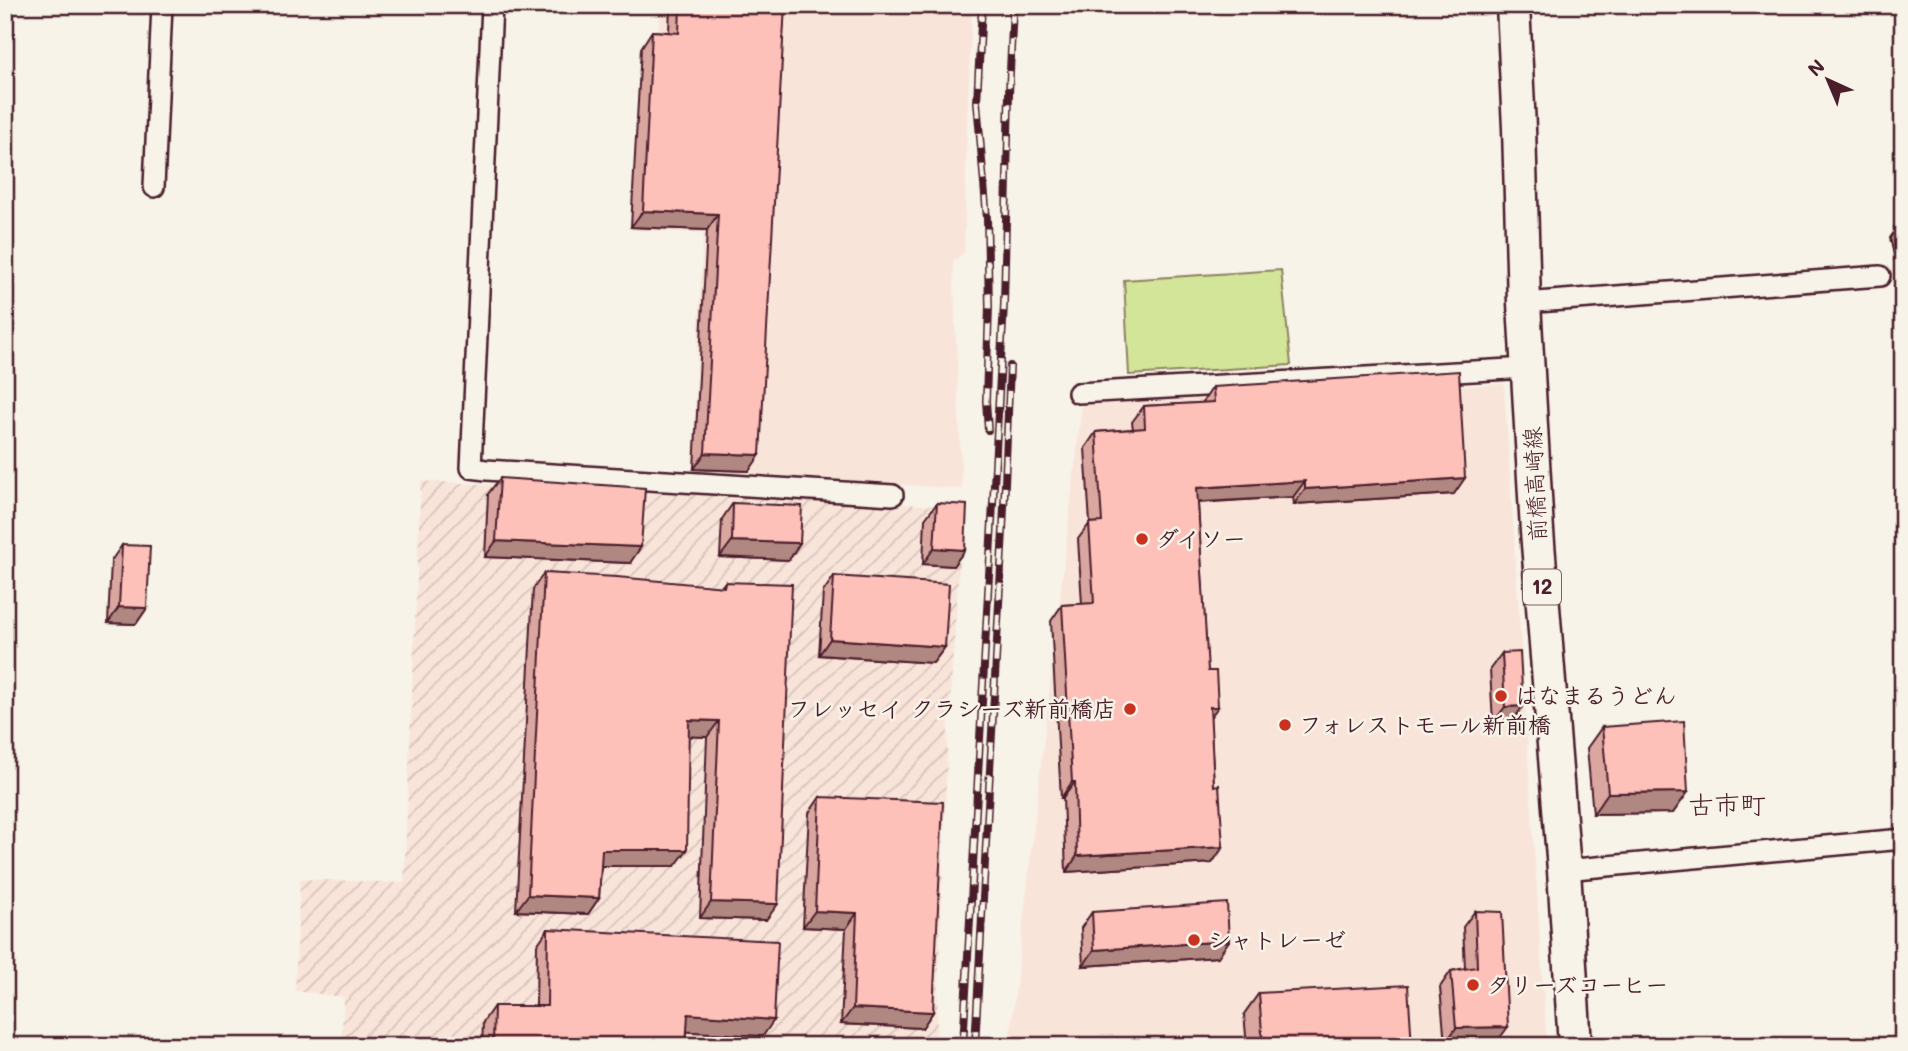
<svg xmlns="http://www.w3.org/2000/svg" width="1908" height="1051" font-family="Mali,'Klee One',sans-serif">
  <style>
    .built { fill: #f9e4da }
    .industrial { fill: url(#industrial-furrows) }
    .green { fill: #d3e599; stroke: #8e8262; stroke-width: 2 }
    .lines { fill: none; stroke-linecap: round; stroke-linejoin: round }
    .minor-casing { stroke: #4a1f2b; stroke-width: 24 }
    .primary-casing { stroke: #4a1f2b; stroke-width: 37 }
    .minor { stroke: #f7f3e8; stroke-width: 19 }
    .primary { stroke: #f7f3e8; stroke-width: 32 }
    .rail-casing { stroke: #4a1f2b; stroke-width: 8 }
    .rail { stroke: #f7f3e8; stroke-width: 5; stroke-dasharray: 16; stroke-linecap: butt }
    .wall { fill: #daa6a0; stroke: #4a1f2b; stroke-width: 2 }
    .shaded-wall { fill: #b18782; stroke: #4a1f2b; stroke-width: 2 }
    .building { fill: #fdc1ba; stroke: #4a1f2b; stroke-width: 2 }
    .poi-dot { fill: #c8321e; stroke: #f7f3e8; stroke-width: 2.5 }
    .labels { text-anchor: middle; stroke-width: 5; stroke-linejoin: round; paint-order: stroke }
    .shield { fill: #f7f3e8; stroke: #7e5f64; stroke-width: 2 }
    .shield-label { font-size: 21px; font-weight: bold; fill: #4a1f2b }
    .street-label { font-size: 23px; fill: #4a1f2b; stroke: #f7f3e8 }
    .poi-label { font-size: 23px; font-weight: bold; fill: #4a1f2b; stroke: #f7f3e8; text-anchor: start }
    .quarter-label { font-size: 26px; fill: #4a1f2b; stroke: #f7f3e8 }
  </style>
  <defs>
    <pattern id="industrial-furrows" width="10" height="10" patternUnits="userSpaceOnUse" patternTransform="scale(1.75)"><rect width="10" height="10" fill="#f9e4da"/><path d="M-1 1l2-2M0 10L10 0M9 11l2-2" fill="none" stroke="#d7c3bb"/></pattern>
  </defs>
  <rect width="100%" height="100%" fill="#f7f3e8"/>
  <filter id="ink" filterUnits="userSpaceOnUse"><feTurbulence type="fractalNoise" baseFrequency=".0143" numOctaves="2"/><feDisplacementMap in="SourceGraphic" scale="14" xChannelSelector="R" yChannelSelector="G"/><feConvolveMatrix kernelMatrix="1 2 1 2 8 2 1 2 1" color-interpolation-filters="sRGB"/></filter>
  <g filter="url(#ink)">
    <g class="built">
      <polygon points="662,5 972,5 967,129 964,253 953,262 962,489 692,470 703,233 632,230 640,48 657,33"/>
      <polygon points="1504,384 1547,1046 1009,1046 1082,404"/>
    </g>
    <polygon class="industrial" points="421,481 963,507 948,730 936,1046 341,1046 344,997 295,991 300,879 404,883"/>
    <polygon class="green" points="1281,270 1291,365 1129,375 1124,280"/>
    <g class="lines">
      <g class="minor-casing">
        <g id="minor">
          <polyline points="492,5 471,468 486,470 893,495"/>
          <polyline points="154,187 162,5"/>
          <polyline points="1524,303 1880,276"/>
          <polyline points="1078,393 1528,368"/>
          <polyline points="1564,870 1903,839"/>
        </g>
      </g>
      <g class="primary-casing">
        <polyline id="primary" points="1513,5 1519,128 1524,303 1537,531 1564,870 1575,1046"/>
      </g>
      <use href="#minor" class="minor"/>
      <use href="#primary" class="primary"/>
      <g class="rail-casing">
        <g id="rail">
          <polyline points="982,5 977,102 987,219 989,306 986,401 988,430"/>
          <polyline points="963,1046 1004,304 1009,94 1013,5"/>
          <polyline points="975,1046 1003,530 1010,366"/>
        </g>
      </g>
      <use href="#rail" class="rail"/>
    </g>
    <g class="wall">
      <polygon points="670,5 785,5 749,471 694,469 707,230 631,227 641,48 652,31 669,32"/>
      <polygon points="1903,215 1903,257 1895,259 1890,238 1895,231 1894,227"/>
      <polygon points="1213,387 1454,494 1294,504 1293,497 1198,503 1214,786 1223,847 1212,863 1066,872 1063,798 1061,798 1051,621 1062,605 1082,604 1078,539 1090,523 1085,448 1096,432 1133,429 1132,422 1144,406 1202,403"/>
      <polygon points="500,478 630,563 485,557 488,494"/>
      <polygon points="733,503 789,560 720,557 722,519"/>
      <polygon points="937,503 965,550 953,566 923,564 925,519"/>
      <polygon points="122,545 147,608 136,624 108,623 111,561"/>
      <polygon points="544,573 721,587 725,582 766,920 700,918 707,737 689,736 675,866 601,866 599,898 588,914 516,911 533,589"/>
      <polygon points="834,576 945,647 933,663 819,655 823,592"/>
      <polygon points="1502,653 1512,722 1493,723 1490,669"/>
      <polygon points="1602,727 1688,792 1673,813 1593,814 1587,748"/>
      <polygon points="820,797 933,1012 922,1028 841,1024 846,929 803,927 809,813"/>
      <polygon points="1475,911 1496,1043 1445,1044 1440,987 1451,971 1465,968 1463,927"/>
      <polygon points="1092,912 1218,957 1083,966 1081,928"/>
      <polygon points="548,929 763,1036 687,1031 686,1046 482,1046 483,1022 494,1006 536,1006 537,945"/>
      <polygon points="1259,993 1412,1046 1247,1046 1244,1014"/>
    </g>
    <g class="shaded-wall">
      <polygon points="643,211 718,214 707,230 631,227"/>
      <polygon points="1903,248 1903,257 1895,259"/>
      <polygon points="705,453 760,455 749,471 694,469"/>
      <polygon points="1465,478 1454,494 1294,504 1305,489"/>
      <polygon points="1305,481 1293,497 1186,503 1197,488"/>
      <polygon points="496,541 641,547 630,563 485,557"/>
      <polygon points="732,541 800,543 789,560 720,557"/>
      <polygon points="934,548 965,550 953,566 923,564"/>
      <polygon points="119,607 147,608 136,624 108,623"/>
      <polygon points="830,639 945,647 933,663 819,655"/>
      <polygon points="1523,706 1512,722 1493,723 1505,707"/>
      <polygon points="1210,707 1218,707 1206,723"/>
      <polygon points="689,720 719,721 707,737 678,736"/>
      <polygon points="1072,782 1075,782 1063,798 1061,798"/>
      <polygon points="1688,792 1673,813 1593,814 1608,793"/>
      <polygon points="1223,847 1212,863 1066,872 1077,856"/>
      <polygon points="602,850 687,850 675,866 591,866"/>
      <polygon points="528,895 599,898 588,914 516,911"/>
      <polygon points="711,902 778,904 766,920 700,918"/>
      <polygon points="815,911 857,913 846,929 803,927"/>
      <polygon points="1229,941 1218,957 1083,966 1094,950"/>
      <polygon points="853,1008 933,1012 922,1028 841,1024"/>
      <polygon points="688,1014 774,1020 763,1036 677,1031"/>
      <polygon points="1508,1027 1496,1043 1445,1044 1456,1028"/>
      <polygon points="493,1044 519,1046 491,1046"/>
    </g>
    <g class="building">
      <polygon points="680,5 785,5 760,455 705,453 718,214 643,211 652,31 679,33"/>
      <polygon points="1459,371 1465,478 1305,489 1305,481 1197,488 1208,671 1216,671 1218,707 1210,707 1214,786 1219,785 1223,847 1077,856 1075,782 1072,782 1062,605 1094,603 1089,523 1102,522 1096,432 1145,428 1144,406 1214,402 1213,387"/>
      <polygon points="500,478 645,488 641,547 496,541"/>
      <polygon points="733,503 802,506 800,543 732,541"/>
      <polygon points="937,503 967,505 965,550 934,548"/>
      <polygon points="122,545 150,546 147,608 119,607"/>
      <polygon points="544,573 617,577 724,587 725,582 792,584 778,904 711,902 719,721 689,720 687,850 602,850 599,898 528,895"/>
      <polygon points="834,576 949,584 945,647 830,639"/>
      <polygon points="1520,652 1523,706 1505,707 1502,653"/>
      <polygon points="1684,721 1688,792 1608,793 1602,727"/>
      <polygon points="820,797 943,802 933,1012 853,1008 857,913 815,911"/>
      <polygon points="1227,903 1229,941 1094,950 1092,912"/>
      <polygon points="1475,911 1502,912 1508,1027 1456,1028 1451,971 1477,967"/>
      <polygon points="548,929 778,941 774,1020 688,1014 686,1046 519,1046 493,1044 494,1006 547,1006"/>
      <polygon points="1408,985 1412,1046 1263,1046 1259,993"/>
    </g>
  </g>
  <g class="poi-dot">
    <circle cx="1142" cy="539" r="7"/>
    <circle cx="1501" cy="696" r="7"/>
    <circle cx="1130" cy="709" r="7"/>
    <circle cx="1285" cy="725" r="7"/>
    <circle cx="1194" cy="940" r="7"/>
    <circle cx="1473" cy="985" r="7"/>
  </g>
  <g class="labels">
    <rect class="shield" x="1523" y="569.5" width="38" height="35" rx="5"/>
    <g class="shield-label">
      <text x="1542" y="594">12</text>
    </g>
    <g class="street-label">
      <text transform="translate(1535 484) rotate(-93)" y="8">前橋高崎線</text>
    </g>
    <g class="poi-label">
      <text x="1156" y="547">ダイソー</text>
      <text x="1515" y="704">はなまるうどん</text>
      <text x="1116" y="717" text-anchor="end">フレッセイ クラシーズ新前橋店</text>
      <text x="1299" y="733">フォレストモール新前橋</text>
      <text x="1208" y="948">シャトレーゼ</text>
      <text x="1487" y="993">タリーズコーヒー</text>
    </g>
    <g class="quarter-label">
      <text x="1727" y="814">古市町</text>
    </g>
  </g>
  <rect width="1908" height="1051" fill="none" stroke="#f7f3e8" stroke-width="28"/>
  <rect x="14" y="14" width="1880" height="1023" fill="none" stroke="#4a1f2b" stroke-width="2.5" filter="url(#ink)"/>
  <g transform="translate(1828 80) rotate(316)" stroke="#f7f3e8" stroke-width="5" paint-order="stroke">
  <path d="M0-5L12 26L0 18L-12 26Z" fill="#4a1f2b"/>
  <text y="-10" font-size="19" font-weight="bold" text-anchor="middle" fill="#4a1f2b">N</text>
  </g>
</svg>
